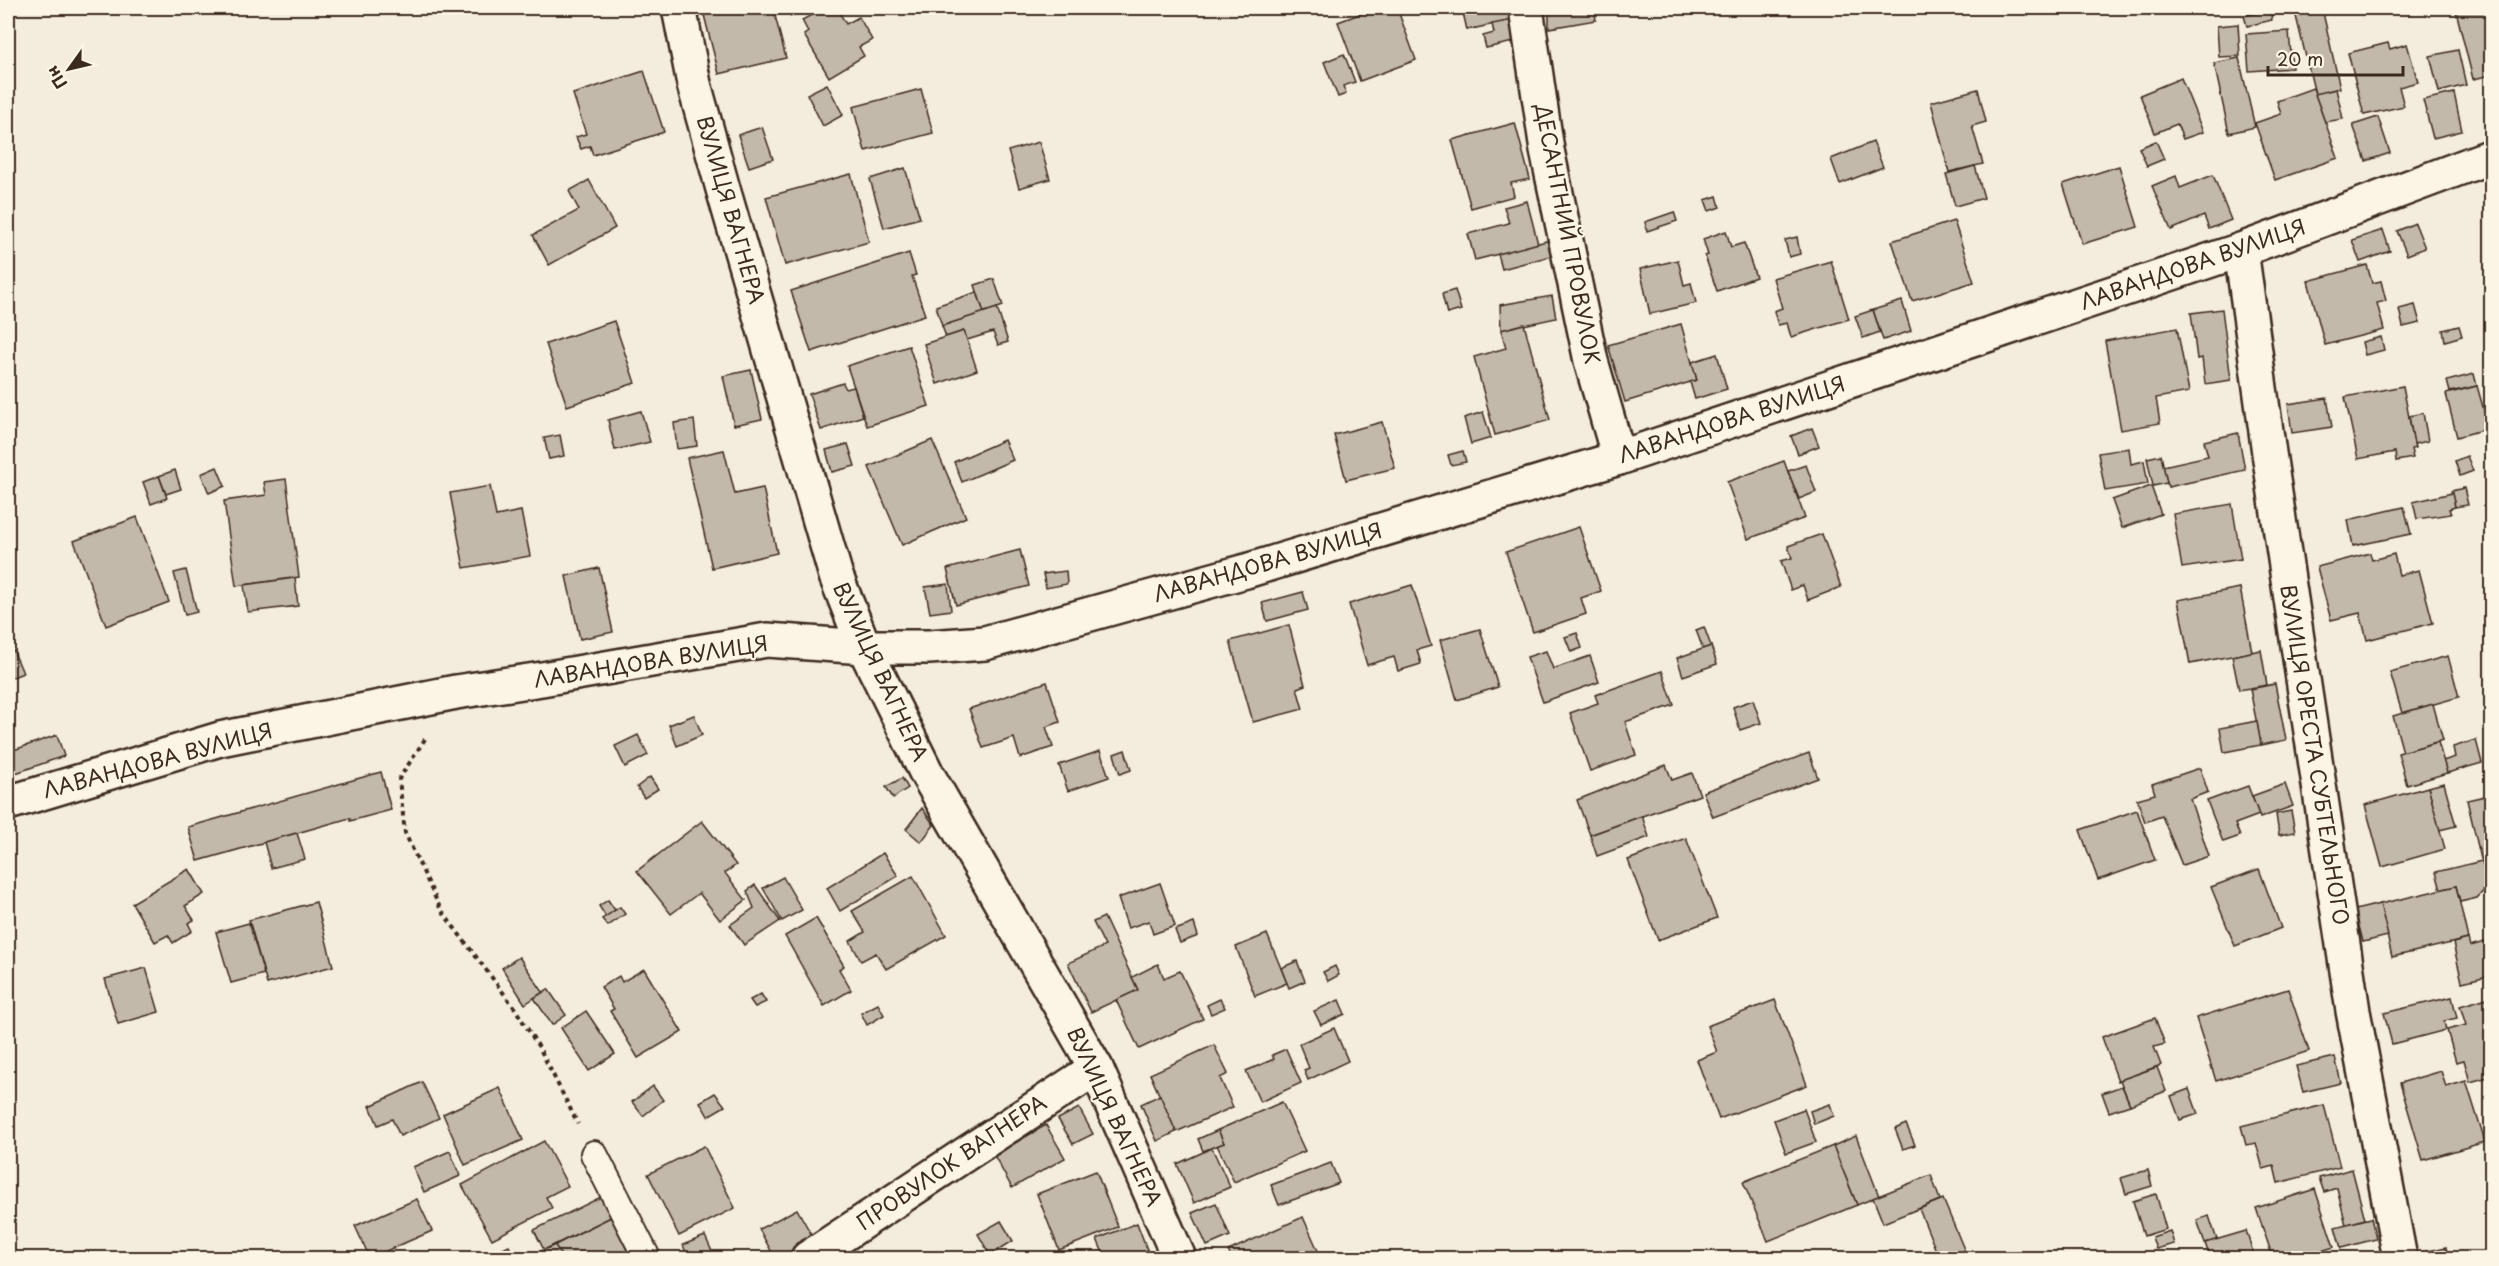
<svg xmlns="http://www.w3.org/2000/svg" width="2499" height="1266" font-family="'Playpen Sans',sans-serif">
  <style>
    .building { fill: #c3b9aa; stroke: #3b2a1e; stroke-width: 1.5 }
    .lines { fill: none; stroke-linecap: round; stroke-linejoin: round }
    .lane-casing { stroke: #3b2a1e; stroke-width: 30 }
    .street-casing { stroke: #3b2a1e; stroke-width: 38 }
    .path { stroke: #3b2a1e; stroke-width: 4; stroke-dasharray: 4.5 4.5; stroke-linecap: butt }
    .lane { stroke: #fcf5e5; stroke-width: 26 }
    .street { stroke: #fcf5e5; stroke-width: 33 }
    .labels { text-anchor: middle; stroke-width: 4.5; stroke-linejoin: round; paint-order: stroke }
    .street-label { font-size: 21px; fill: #3b2a1e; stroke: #fcf5e5 }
  </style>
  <rect width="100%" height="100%" fill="#f4eddd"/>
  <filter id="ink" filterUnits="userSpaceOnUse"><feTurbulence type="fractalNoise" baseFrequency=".0167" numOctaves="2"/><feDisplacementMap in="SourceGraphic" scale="12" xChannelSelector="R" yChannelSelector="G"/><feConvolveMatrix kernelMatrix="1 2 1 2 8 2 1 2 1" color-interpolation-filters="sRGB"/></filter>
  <g filter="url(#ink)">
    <g class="building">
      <polygon points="735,8 773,8 786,58 719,74 704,15"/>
      <polygon points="787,8 809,8 791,16"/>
      <polygon points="825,8 837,8 846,24 859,17 872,40 859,47 864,56 829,77 804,35 808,32 802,20"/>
      <polygon points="1376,8 1397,8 1416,60 1360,81 1338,22"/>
      <polygon points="1462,8 1510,8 1513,20 1467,30"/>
      <polygon points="1549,8 1594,8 1596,20 1549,28"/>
      <polygon points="2256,8 2294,8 2294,9 2271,15 2272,20 2247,26 2244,16 2257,13"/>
      <polygon points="2294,8 2322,8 2340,88 2315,94"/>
      <polygon points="2473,8 2485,8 2492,34 2492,75 2473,79 2456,11"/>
      <polygon points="2485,8 2492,8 2492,34"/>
      <polygon points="1513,20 1518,41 1486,48 1483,36 1494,33 1492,24"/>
      <polygon points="2238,24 2240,56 2219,57 2217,26"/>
      <polygon points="2289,31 2292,68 2249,71 2246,34"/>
      <polygon points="2388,43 2390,49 2407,44 2418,82 2399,87 2404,106 2364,115 2348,53"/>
      <polygon points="2458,50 2466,85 2439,92 2430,56"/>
      <polygon points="1344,54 1355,82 1343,86 1346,94 1338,97 1324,62"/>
      <polygon points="2239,58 2255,127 2229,133 2214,63"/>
      <polygon points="644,71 664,132 593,155 590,146 581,149 576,137 586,134 573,94"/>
      <polygon points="2181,78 2203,132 2183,139 2177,124 2155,133 2140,95"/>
      <polygon points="827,84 843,115 823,126 807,94"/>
      <polygon points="2313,88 2338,158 2275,180 2255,123 2281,114 2277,101"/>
      <polygon points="921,89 933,133 865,151 853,107"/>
      <polygon points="1978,89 1986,122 1972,126 1983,164 1949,172 1931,102"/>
      <polygon points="2336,89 2343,119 2325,122 2315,94"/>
      <polygon points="2454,93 2462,131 2433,138 2423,100"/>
      <polygon points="2378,117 2390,153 2366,161 2353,125"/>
      <polygon points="1515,123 1530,179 1511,183 1514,196 1471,208 1452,140"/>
      <polygon points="762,127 773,159 749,167 738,135"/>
      <polygon points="2156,141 2164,159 2147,166 2139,148"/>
      <polygon points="1039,142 1050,179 1019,188 1008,151"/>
      <polygon points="1873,142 1883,167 1840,184 1831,159"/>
      <polygon points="1975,166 1984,198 1955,206 1946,174"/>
      <polygon points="2119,166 2138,227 2082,244 2063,184"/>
      <polygon points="905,168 920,218 884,228 870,179"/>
      <polygon points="851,174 869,242 785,265 766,197"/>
      <polygon points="2213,175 2231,220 2209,229 2204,216 2171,230 2152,186 2176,176 2180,188"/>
      <polygon points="589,180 615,228 549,265 533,235 579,210 569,191"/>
      <polygon points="1717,196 1720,207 1709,211 1705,200"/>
      <polygon points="1527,201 1538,244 1475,260 1468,234 1509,223 1504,207"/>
      <polygon points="1674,212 1677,221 1647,231 1645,222"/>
      <polygon points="1954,221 1974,282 1912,301 1892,241"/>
      <polygon points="2415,223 2425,248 2407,255 2397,231"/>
      <polygon points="2383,230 2390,251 2360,262 2352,240"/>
      <polygon points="1726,231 1731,247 1744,243 1756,277 1717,291 1705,256 1708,255 1703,239"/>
      <polygon points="1797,237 1800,254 1789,257 1785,240"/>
      <polygon points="1550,240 1554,255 1502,269 1498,254"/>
      <polygon points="909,253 916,275 912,276 925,315 811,352 791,291"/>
      <polygon points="1678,260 1684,285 1691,283 1696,303 1650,314 1640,269"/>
      <polygon points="1831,261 1849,319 1791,337 1787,323 1778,325 1774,311 1782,308 1773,278"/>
      <polygon points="2367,265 2372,283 2381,281 2386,301 2377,303 2384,330 2325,345 2308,281"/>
      <polygon points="994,279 1003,306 984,313 975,285"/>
      <polygon points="1455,290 1461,310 1447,314 1442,294"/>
      <polygon points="977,292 984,313 942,326 936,306"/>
      <polygon points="1552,296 1556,318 1501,330 1500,305"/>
      <polygon points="1902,301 1911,331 1883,340 1873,310"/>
      <polygon points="2415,305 2420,323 2403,327 2399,309"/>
      <polygon points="997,308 1008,342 998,345 993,332 967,340 964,331 946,337 942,326"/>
      <polygon points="2222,309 2231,380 2205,384 2202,358 2197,359 2191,313"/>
      <polygon points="1873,310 1880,332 1863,338 1855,316"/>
      <polygon points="614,321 635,383 567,406 546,344"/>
      <polygon points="1524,324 1550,420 1495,435 1474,357 1506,348 1501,330"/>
      <polygon points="1681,324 1697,380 1625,402 1608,345"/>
      <polygon points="2459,326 2462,336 2445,341 2443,330"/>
      <polygon points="2177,328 2189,392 2156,398 2160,423 2121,430 2105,341"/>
      <polygon points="964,331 977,370 937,384 924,344"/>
      <polygon points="2381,337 2384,350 2365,355 2362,342"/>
      <polygon points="909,346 929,406 867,426 847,366"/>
      <polygon points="1717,354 1727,389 1695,399 1690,382 1697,380 1692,362"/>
      <polygon points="751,370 762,419 734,425 723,376"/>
      <polygon points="2474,374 2477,386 2450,392 2447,381"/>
      <polygon points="843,383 846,389 854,387 863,416 821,430 809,394"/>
      <polygon points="2403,386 2415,448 2411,449 2413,458 2396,461 2395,452 2358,459 2345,397"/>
      <polygon points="2477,386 2489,428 2457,437 2446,394"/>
      <polygon points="2327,398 2332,427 2292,433 2288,404"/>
      <polygon points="641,411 650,442 615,450 608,420"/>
      <polygon points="1483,412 1491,438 1471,444 1464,418"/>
      <polygon points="2492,412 2492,432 2490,432 2485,413"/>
      <polygon points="2423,413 2428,441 2414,444 2409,416"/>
      <polygon points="694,420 697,446 677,449 674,423"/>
      <polygon points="1382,422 1395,468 1346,480 1334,435"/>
      <polygon points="1812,428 1819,446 1798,454 1791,436"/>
      <polygon points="2238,433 2245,470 2168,487 2163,466 2208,456 2204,441"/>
      <polygon points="560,435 564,456 549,459 544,438"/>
      <polygon points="932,440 966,517 902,545 869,467"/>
      <polygon points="1004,440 1013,460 962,482 954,462"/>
      <polygon points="848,444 855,466 832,472 826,450"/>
      <polygon points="2129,448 2131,464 2144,461 2148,484 2105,491 2098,453"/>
      <polygon points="724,450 735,494 763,488 777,553 712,568 687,458"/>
      <polygon points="1463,451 1466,462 1451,465 1448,455"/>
      <polygon points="2161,455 2167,483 2153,486 2147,458"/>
      <polygon points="2467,456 2473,471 2460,476 2455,461"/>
      <polygon points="1784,461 1805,518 1748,539 1727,482"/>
      <polygon points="1806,465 1816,492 1799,499 1788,471"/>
      <polygon points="217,467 225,486 209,493 201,474"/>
      <polygon points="175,470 181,489 166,494 159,476"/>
      <polygon points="159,476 167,498 151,504 143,482"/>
      <polygon points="286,479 299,577 236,586 224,501 266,495 264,482"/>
      <polygon points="490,486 496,516 521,511 530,556 464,568 450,493"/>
      <polygon points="2151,486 2161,514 2122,528 2112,500"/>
      <polygon points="2464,488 2468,505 2455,507 2451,491"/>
      <polygon points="2452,493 2455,507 2449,509 2451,514 2417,519 2413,502"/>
      <polygon points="2232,504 2241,559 2182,568 2173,514"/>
      <polygon points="2404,507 2411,534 2353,546 2348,520"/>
      <polygon points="137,517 169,602 106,626 74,541"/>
      <polygon points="1579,527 1601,591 1581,598 1586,614 1533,632 1506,552"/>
      <polygon points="1822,534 1841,587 1808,600 1803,585 1791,590 1781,561 1792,558 1788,546"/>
      <polygon points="1020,550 1029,586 956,605 947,569"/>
      <polygon points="2370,553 2372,560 2394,554 2399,575 2419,570 2433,623 2367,640 2360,613 2331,620 2317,567"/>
      <polygon points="599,568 613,632 580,639 566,576"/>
      <polygon points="186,570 197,612 185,615 174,573"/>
      <polygon points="1066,571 1067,584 1046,588 1043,574"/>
      <polygon points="295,578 298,606 248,612 244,585"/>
      <polygon points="948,584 951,610 930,613 925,587"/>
      <polygon points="1412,585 1431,646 1417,650 1421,664 1398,671 1394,657 1367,665 1349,604"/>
      <polygon points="2240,588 2252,652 2190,664 2178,600"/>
      <polygon points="1303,592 1308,610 1267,621 1262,603"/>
      <polygon points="1289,625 1305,685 1297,688 1303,709 1253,722 1230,641"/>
      <polygon points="1704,627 1711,646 1703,649 1696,630"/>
      <polygon points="1480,629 1498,687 1457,700 1440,640"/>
      <polygon points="1577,633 1582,648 1571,652 1565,637"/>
      <polygon points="8,638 23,673 8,679"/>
      <polygon points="1711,646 1717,664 1683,676 1677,658"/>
      <polygon points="2261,650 2267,685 2239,690 2232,656"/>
      <polygon points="1546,651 1553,669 1590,656 1599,682 1543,702 1527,657"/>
      <polygon points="2448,656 2459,697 2402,713 2390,672"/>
      <polygon points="1662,671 1674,705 1625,722 1636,755 1590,771 1570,713 1598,703 1595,695"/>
      <polygon points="1047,682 1060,722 1046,727 1053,747 1020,758 1014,738 983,748 969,709"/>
      <polygon points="2275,684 2286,740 2261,745 2250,689"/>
      <polygon points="1753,700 1761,723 1740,730 1733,707"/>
      <polygon points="2433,704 2443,740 2403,752 2393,716"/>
      <polygon points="694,715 702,735 677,746 669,725"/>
      <polygon points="2257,721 2261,745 2224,752 2220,728"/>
      <polygon points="57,735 64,756 13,774 8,752"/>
      <polygon points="638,735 648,755 625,767 615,746"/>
      <polygon points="2476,740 2482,763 2447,773 2443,761 2455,757 2453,747"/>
      <polygon points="2438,742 2447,773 2407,785 2398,753"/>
      <polygon points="1125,750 1131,770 1120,774 1114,754"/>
      <polygon points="1100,751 1109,777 1068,791 1059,765"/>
      <polygon points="1809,753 1818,778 1713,817 1703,792"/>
      <polygon points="1666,765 1672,780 1692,773 1700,795 1590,835 1577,800"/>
      <polygon points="2200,768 2208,792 2190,799 2209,856 2182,865 2162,816 2145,822 2137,799 2155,794 2152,784"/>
      <polygon points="381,772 391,810 350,821 350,818 198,861 188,827"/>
      <polygon points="650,777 658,789 644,798 637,787"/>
      <polygon points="902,778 908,788 893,798 886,787"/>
      <polygon points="2444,783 2456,826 2439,830 2428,787"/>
      <polygon points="2285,784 2293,806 2260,818 2252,796"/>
      <polygon points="2248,786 2259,815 2235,824 2240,836 2223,842 2207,801"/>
      <polygon points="2428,787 2445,849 2382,867 2365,805"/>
      <polygon points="2485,796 2492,821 2492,856 2481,859 2467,800"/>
      <polygon points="922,808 934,825 921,842 906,829"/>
      <polygon points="2137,810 2155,860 2098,880 2080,830"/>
      <polygon points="2291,811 2295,832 2279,835 2276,814"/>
      <polygon points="1642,816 1649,837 1597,856 1590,835"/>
      <polygon points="702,821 736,865 725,873 746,900 720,920 699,893 671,914 637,871"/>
      <polygon points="297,833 305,859 271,868 264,842"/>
      <polygon points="1686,838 1717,918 1658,940 1628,860"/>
      <polygon points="883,853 898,876 840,911 827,888"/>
      <polygon points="2482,861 2488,886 2477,898 2460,902 2456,886 2441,890 2436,872"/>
      <polygon points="189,869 204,894 185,906 194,920 188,923 192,931 173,943 168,935 155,942 132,903"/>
      <polygon points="2259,869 2281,928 2235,946 2211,887"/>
      <polygon points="913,876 946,935 886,969 876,953 861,961 850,941 865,932 852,911"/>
      <polygon points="783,877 802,910 782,921 763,888"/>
      <polygon points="1160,883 1175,926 1153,934 1149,921 1128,928 1118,898"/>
      <polygon points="755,885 780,921 744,945 730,925 754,908 747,891"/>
      <polygon points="2456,886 2468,939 2392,957 2380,904"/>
      <polygon points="608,900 615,910 606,917 599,906"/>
      <polygon points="316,902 333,966 267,984 249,920"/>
      <polygon points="2380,904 2388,936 2363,942 2355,910"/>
      <polygon points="620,907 625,914 608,926 602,919"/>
      <polygon points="1104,917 1138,990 1091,1012 1068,963 1105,946 1093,922"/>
      <polygon points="816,918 844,966 839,969 851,990 824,1006 785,936"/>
      <polygon points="249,923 264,974 231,983 216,932"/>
      <polygon points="1194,923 1198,936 1180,943 1175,930"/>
      <polygon points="1267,934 1287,983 1255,996 1236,947"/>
      <polygon points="2468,939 2470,946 2492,940 2492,975 2462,982 2453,943"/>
      <polygon points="519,957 543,992 525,1004 502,968"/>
      <polygon points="1297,961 1305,981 1289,988 1281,968"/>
      <polygon points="1158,964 1164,978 1180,971 1203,1019 1139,1049 1116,1000 1138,990 1132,977"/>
      <polygon points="1335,966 1339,975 1328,981 1323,972"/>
      <polygon points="146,968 159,1012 118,1024 105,979"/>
      <polygon points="644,969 682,1032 638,1058 610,1011 614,1009 601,987 619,976 622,982"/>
      <polygon points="548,989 566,1015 552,1025 534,998"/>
      <polygon points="2288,989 2309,1051 2216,1081 2196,1018"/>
      <polygon points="761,994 766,1002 755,1007 750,1000"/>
      <polygon points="2452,997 2457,1018 2444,1021 2446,1030 2392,1044 2384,1013"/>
      <polygon points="2487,998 2492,1013 2492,1076 2470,1082 2464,1060 2456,1062 2447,1030 2466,1025 2460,1006"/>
      <polygon points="1220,999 1225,1008 1211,1014 1207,1005"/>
      <polygon points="1339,1000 1345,1014 1321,1025 1314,1011"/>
      <polygon points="1775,1000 1807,1085 1719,1119 1697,1060 1717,1052 1707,1026"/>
      <polygon points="878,1004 884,1015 867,1025 861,1013"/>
      <polygon points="586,1011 615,1054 589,1071 561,1028"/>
      <polygon points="2155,1018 2165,1044 2154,1047 2161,1065 2118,1081 2102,1037"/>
      <polygon points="1334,1028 1348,1061 1308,1080 1304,1070 1309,1068 1299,1044"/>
      <polygon points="1214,1045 1228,1074 1220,1078 1233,1107 1176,1132 1150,1074"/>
      <polygon points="1286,1049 1301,1083 1260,1102 1246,1071 1274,1059 1272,1055"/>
      <polygon points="2335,1057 2341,1083 2303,1092 2296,1066"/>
      <polygon points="2157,1067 2166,1091 2130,1105 2120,1080"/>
      <polygon points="2441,1071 2446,1087 2466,1081 2485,1142 2423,1160 2400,1083"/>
      <polygon points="422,1082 439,1118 400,1136 392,1119 378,1125 370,1106"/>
      <polygon points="653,1086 663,1100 643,1116 632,1102"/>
      <polygon points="2122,1086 2130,1105 2109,1112 2102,1093"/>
      <polygon points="500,1088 523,1140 465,1165 443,1114"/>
      <polygon points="2189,1089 2198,1114 2180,1120 2171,1096"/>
      <polygon points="715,1093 725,1106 708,1116 700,1102"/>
      <polygon points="1160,1095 1176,1132 1157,1141 1141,1104"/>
      <polygon points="1282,1102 1305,1151 1234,1182 1217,1145 1224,1143 1218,1130"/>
      <polygon points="1830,1104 1834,1116 1814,1124 1810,1111"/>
      <polygon points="2324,1105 2340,1167 2278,1183 2274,1166 2263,1169 2256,1143 2246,1145 2241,1126"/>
      <polygon points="1079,1108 1093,1134 1073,1144 1058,1119"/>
      <polygon points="1804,1109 1816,1142 1786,1153 1774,1120"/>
      <polygon points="1906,1124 1915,1145 1903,1149 1895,1129"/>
      <polygon points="1046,1125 1065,1158 1012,1188 994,1155"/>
      <polygon points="1218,1130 1224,1143 1203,1151 1198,1139"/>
      <polygon points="1856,1136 1879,1196 1857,1205 1833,1146"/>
      <polygon points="544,1141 568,1186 546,1197 552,1208 492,1239 462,1185"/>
      <polygon points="704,1146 735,1208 679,1236 648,1174"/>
      <polygon points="1833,1146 1857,1205 1768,1241 1743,1182"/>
      <polygon points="1212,1148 1230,1187 1194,1203 1177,1164"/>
      <polygon points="450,1151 460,1176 424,1192 413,1167"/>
      <polygon points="1331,1163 1339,1183 1279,1205 1271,1185"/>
      <polygon points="2352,1169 2365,1219 2346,1225 2337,1188 2324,1192 2319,1178"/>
      <polygon points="2148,1170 2152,1186 2126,1194 2121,1178"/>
      <polygon points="1096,1171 1118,1227 1059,1250 1037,1194"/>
      <polygon points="1931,1175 1940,1200 1883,1223 1873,1198"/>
      <polygon points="2315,1189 2334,1247 2298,1258 2273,1258 2256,1208"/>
      <polygon points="2156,1194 2166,1229 2144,1236 2133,1201"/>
      <polygon points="601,1197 611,1217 544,1250 534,1230"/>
      <polygon points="417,1199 432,1231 370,1258 355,1226"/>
      <polygon points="1943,1199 1966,1254 1954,1258 1939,1258 1919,1209"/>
      <polygon points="1216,1203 1230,1236 1207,1246 1192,1213"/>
      <polygon points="797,1209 815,1241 782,1258 775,1258 759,1229"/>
      <polygon points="2209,1216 2217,1240 2205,1243 2197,1220"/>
      <polygon points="611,1217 631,1258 562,1258 555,1245"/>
      <polygon points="1303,1217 1320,1255 1313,1258 1232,1258 1228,1251"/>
      <polygon points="2371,1218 2376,1239 2341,1248 2335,1227"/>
      <polygon points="1001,1221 1013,1241 990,1255 978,1234"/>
      <polygon points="1137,1223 1148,1252 1133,1258 1105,1258 1097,1239"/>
      <polygon points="2170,1231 2174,1244 2156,1249 2152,1237"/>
      <polygon points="2246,1231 2255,1258 2210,1258 2205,1243"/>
      <polygon points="705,1236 715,1258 688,1258 683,1245"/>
      <polygon points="555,1245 562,1258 527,1258 544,1250"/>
      <polygon points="509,1246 515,1258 499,1258 496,1252"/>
      <polygon points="2446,1247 2448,1258 2426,1258 2424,1252"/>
    </g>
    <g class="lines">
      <g class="lane-casing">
        <polyline id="lane" points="594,1154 647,1258"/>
      </g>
      <g class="street-casing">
        <g id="street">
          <polyline points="679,8 694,84 723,189 836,576 864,647 927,774 1096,1068 1179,1258"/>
          <polyline points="1526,8 1547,150 1591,361 1619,458"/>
          <polyline points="2241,250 2269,453 2353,1011 2400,1258"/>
          <polyline points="8,803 220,739 456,692 542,679 767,640 864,647 929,647 985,643 1246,571 1619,458 2241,250 2492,156"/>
          <polyline points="808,1258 1096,1068"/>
        </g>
      </g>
      <polyline class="path" points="425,739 399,779 405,833 441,910 514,1007 540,1049 578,1124"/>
      <use href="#lane" class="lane"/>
      <use href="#street" class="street"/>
    </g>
  </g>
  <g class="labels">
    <g class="street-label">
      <text transform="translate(730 210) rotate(74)" y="7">ВУЛИЦЯ ВАГНЕРА</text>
      <text transform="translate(1567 234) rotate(79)" y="7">ДЕСАНТНИЙ ПРОВУЛОК</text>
      <text transform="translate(2193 265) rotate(-19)" y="7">ЛАВАНДОВА ВУЛИЦЯ</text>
      <text transform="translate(1732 420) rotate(-18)" y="7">ЛАВАНДОВА ВУЛИЦЯ</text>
      <text transform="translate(1268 563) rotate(-16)" y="7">ЛАВАНДОВА ВУЛИЦЯ</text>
      <text transform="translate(651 662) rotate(-9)" y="7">ЛАВАНДОВА ВУЛИЦЯ</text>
      <text transform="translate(880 672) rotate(65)" y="7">ВУЛИЦЯ ВАГНЕРА</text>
      <text transform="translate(2314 755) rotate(81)" y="7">ВУЛИЦЯ ОРЕСТА СУБТЕЛЬНОГО</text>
      <text transform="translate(158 761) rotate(-15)" y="7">ЛАВАНДОВА ВУЛИЦЯ</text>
      <text transform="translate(1114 1117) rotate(65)" y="7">ВУЛИЦЯ ВАГНЕРА</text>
      <text transform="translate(952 1163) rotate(-34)" y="7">ПРОВУЛОК ВАГНЕРА</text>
    </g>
  </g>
  <rect width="2499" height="1266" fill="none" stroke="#fcf5e5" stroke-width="30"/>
  <rect x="15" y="15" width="2469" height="1236" fill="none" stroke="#3b2a1e" stroke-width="2" filter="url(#ink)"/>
  <g transform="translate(69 69) rotate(236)" stroke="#fcf5e5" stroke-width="4.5" paint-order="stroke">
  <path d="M0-4.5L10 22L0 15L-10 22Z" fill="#3b2a1e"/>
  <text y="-9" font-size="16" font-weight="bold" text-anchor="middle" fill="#3b2a1e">Пн</text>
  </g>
  <path d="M2268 66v9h135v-9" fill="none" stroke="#3b2a1e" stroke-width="3"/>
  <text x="2277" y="66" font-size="18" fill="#3b2a1e" stroke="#fcf5e5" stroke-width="4.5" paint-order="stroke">20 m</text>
</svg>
